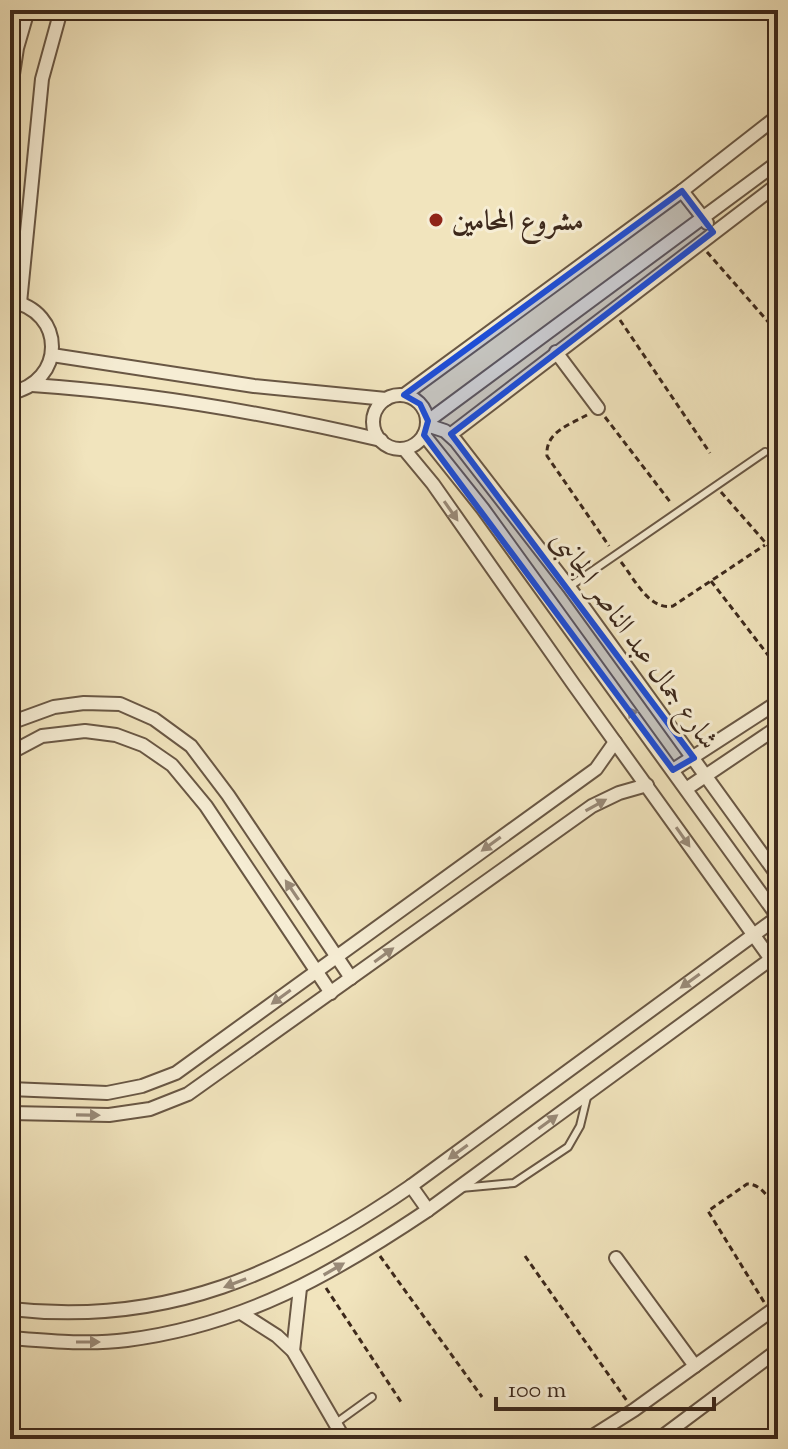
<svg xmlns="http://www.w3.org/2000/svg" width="788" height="1449" font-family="'Sorts Mill Goudy',Amiri,serif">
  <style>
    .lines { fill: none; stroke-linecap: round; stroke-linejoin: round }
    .service-casing { stroke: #695744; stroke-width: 10 }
    .minor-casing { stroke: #695744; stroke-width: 16 }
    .path { stroke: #3c281b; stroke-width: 3; stroke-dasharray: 6 4; stroke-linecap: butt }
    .service { stroke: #f6edd4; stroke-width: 6 }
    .minor { stroke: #f6edd4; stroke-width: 12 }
    .oneway { fill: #998a78 }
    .marked { fill: #1d4ed8; fill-opacity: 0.2; stroke: #1d4ed8; stroke-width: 6; stroke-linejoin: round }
    .poi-dot { fill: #8f2418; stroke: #f6edd4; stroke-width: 3 }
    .labels { text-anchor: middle; stroke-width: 6; stroke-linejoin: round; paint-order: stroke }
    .poi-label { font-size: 28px; font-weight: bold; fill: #3c281b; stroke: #f6edd4; text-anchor: start }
    .street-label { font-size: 28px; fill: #3c281b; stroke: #f6edd4 }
  </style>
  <rect width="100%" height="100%" fill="#f1e4bd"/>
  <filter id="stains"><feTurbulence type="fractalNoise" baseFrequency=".0025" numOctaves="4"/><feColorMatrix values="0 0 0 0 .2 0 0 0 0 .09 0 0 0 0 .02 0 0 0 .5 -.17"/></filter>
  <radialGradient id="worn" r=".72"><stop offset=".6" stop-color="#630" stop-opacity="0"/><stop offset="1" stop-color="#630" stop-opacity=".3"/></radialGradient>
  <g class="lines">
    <g class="service-casing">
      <g id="service">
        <polyline points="569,587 765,452"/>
        <polyline points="461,1188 514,1183 568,1147 580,1126 587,1097"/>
        <polyline points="336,1423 372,1397"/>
      </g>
    </g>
    <g class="minor-casing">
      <g id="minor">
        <polyline points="10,94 17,48 28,10"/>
        <polyline points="682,191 707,223"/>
        <path d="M10,301C66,311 66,382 10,393"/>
        <polyline points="20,303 42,79 61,10"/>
        <polyline points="556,352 598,408"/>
        <polyline points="52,355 254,386 386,399"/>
        <path d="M32,385C150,393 266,413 381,440"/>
        <polyline points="404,395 682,191 778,116"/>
        <circle cx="400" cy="422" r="27"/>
        <polyline points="428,421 778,162"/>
        <polyline points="427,425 445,431 456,441 569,587 778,876"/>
        <polyline points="424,435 483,509 778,917"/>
        <polyline points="450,435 778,184"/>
        <polyline points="404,449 433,484 574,685 778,969"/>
        <polyline points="10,723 54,707 84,703 120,704 154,719 191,746 228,795 351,978"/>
        <polyline points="10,753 42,736 85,731 116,735 143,745 172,765 206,806 331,993"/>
        <polyline points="673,770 778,702"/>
        <polyline points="686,789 778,727"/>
        <polyline points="10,1089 107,1093 142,1086 176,1073 596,769 615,742"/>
        <polyline points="10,1113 109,1115 150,1109 188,1094 592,806 619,793 647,785"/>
        <polyline points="411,1186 428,1210"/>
        <polyline points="616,1258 695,1366"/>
        <path d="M10,1309C167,1327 285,1273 411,1186L778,917"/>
        <polyline points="241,1313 277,1336 293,1351 343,1437"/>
        <path d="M10,1338C48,1341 88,1345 127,1340C244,1325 331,1275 428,1210L771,959"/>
        <polyline points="293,1351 300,1288"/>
        <polyline points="588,1439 634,1410 778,1306"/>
        <polyline points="659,1439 778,1350"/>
      </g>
    </g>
    <g class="path">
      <polyline points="707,252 778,333"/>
      <polyline points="620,320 710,453"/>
      <path d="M587,415C569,425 545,432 547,456L609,546"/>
      <polyline points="605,417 671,503"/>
      <polyline points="770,446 778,431"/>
      <polyline points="721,492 778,557"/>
      <path d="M621,562C634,578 649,611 673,606L765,545"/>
      <polyline points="711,581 778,668"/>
      <polyline points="380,1256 482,1397"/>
      <polyline points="525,1256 627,1401"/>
      <polyline points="326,1288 401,1402"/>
      <path d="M764,1302L708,1211L747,1184C763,1184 770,1201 778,1213"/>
    </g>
    <use href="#service" class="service"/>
    <use href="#minor" class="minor"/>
  </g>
  <defs><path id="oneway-solid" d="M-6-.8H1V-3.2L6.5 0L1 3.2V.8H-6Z" transform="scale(2)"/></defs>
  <g class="oneway">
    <use href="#oneway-solid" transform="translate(451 511) rotate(55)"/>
    <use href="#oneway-solid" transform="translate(635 717) rotate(-126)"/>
    <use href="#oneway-solid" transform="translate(596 805) rotate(-29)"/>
    <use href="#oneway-solid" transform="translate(683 837) rotate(55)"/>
    <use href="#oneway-solid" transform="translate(491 844) rotate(144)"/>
    <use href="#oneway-solid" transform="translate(292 890) rotate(-124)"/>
    <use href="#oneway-solid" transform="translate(384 955) rotate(-36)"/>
    <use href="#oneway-solid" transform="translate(690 981) rotate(144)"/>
    <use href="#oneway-solid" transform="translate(281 997) rotate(144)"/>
    <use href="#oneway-solid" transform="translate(88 1115) rotate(1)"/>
    <use href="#oneway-solid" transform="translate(548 1122) rotate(-36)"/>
    <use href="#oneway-solid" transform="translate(458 1152) rotate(144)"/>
    <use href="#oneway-solid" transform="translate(334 1269) rotate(-30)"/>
    <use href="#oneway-solid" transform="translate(235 1283) rotate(159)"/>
    <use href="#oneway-solid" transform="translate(88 1342)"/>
  </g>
  <path class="marked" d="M682,191L713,232L451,434L694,758L673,770L424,435L428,421L420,404L404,395Z"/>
  <circle class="poi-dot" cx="436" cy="220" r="8"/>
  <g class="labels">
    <g class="poi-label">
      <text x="452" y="230">مشروع المحامين</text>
    </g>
    <g class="street-label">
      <text transform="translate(636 639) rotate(54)" y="10">شارع جمال عبد الناصر الجانبى</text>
    </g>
  </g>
  <rect width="788" height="1449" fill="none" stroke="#f1e4bd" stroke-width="40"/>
  <rect x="12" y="12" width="764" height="1425" fill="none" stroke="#3c281b" stroke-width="4"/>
  <rect x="20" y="20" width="748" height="1409" fill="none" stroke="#3c281b" stroke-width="2"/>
  <path d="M496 1397v12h218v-12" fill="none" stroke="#3c281b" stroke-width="4"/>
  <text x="508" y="1397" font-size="24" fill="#3c281b" stroke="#f6edd4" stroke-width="6" paint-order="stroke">100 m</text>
  <rect width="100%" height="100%" filter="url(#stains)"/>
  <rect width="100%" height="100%" fill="url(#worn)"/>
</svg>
